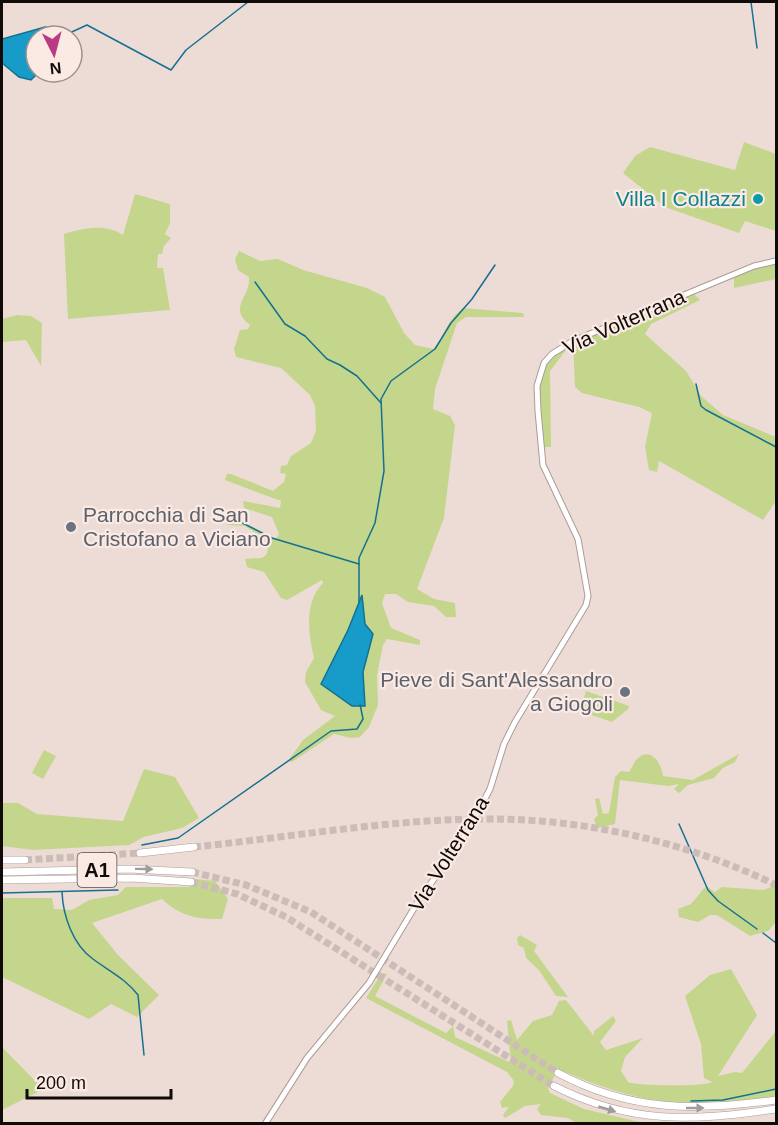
<svg xmlns="http://www.w3.org/2000/svg" width="778" height="1125" font-family="Arial,sans-serif">
  <style>
    .green { fill: #c3d68c; fill-rule: evenodd }
    .water { fill: #179cc9; stroke: #15708f; stroke-width: 1.5 }
    .lines { fill: none; stroke-linecap: round; stroke-linejoin: round }
    .stream { stroke: #15708f; stroke-width: 1.5 }
    .motorway-tunnel { stroke: #ccbcb7; stroke-width: 7; stroke-dasharray: 7 3.5; stroke-linecap: butt }
    .secondary-casing { stroke: #ab9b96; stroke-width: 7 }
    .motorway-casing { stroke: #ab9b96; stroke-width: 8 }
    .secondary { stroke: #fff; stroke-width: 5 }
    .motorway { stroke: #fff; stroke-width: 7 }
    .oneway { fill: #9f9d9c }
    .culture-dot { fill: #0f9aa8; stroke: #faeae3; stroke-width: 2 }
    .worship-dot { fill: #6b7280; stroke: #faeae3; stroke-width: 2 }
    .labels { text-anchor: middle; stroke-width: 4.5; stroke-linejoin: round; paint-order: stroke }
    .shield { fill: #faeae3; stroke: #564d4a; stroke-width: 1.5 }
    .shield-label { font-size: 20px; font-weight: bold; fill: #100a08 }
    .culture-label { font-size: 21px; fill: #0d838f; stroke: #faeae3; text-anchor: end }
    .street-label { font-size: 21px; fill: #100a08; stroke: #faeae3 }
    .worship-label { font-size: 21px; fill: #5b616d; stroke: #faeae3; text-anchor: start }
  </style>
  <rect width="100%" height="100%" fill="#eddcd6"/>
  <g class="green">
    <polygon points="744,142 776,154 776,231 745,221 739,233 665,207 623,173 635,156 650,147 735,170"/>
    <path d="M135,194L170,204V223L165,234L171,238L164,246L162,254H158L157,268H163L170,310L68,319L64,234C82,228 106,223 123,235Z"/>
    <path d="M239,251L260,261L278,259L303,270L367,288L385,297L404,333L415,345L433,349C447,334 444,323 463,308L523,313L524,317H466L457,323L435,389L433,409L450,416L455,425L444,518L417,589L434,599L455,603L456,617H446L434,606L408,602L396,594H385L382,603L391,628L420,640V645L387,639L383,645L377,675L378,705L369,727L360,737L351,738L334,734L292,762L288,761L303,740L335,716L321,710L305,682L306,672L314,658C308,634 304,602 323,583L322,580L287,600L281,598L264,572L247,567L245,559L262,558L267,554L269,542L245,526L227,525L225,520L231,516L276,539L279,534L272,517L244,508L243,501L280,508L281,501L225,480L227,474H231L273,491L284,482L286,474L280,473L281,466L287,465L291,456L311,443L316,431L315,406L310,395L281,368L236,357L234,349L240,330L248,329L250,325C227,307 251,297 249,277L238,270L235,259ZM362,596L365,624L373,634L363,672L364,706H352L321,683L348,630Z"/>
    <polygon points="776,261 776,279 734,288 734,274"/>
    <path d="M692,292L700,300L651,324L645,334L686,371L701,396L723,415L776,437V501L763,520L659,461L657,472L649,470L645,447L652,413L639,407L582,393L575,387L573,341L550,371L551,447H540C538,422 530,386 543,364C558,339 661,305 692,292Z"/>
    <polygon points="17,315 31,316 42,323 41,366 26,340 2,342 2,319"/>
    <polygon points="586,691 629,706 628,709 612,722 580,711"/>
    <polygon points="44,750 56,756 43,779 32,773"/>
    <path d="M739,754L735,762L723,768L714,778L688,785L679,793L674,789L679,784L668,786L620,780L615,824L597,828L594,819L598,815L595,799L599,798L603,814L609,813L615,777L621,771L629,772C632,768 634,762 637,759C651,745 662,765 663,776L693,780Z"/>
    <polygon points="144,769 175,777 199,818 182,828 144,837 129,845 33,850 2,846 2,803 18,803 37,814 123,821"/>
    <path d="M194,879L215,881L228,899L222,919C197,919 181,917 162,899L92,923L118,955L159,995L137,1017L111,1004L89,1019L2,977V898H52L54,909L72,910L89,900L118,895L126,887H189Z"/>
    <polygon points="776,885 776,922 768,931 750,936 717,915 710,915 698,922 679,917 678,909 691,904 706,886 715,892 722,887 763,890"/>
    <polygon points="520,935 537,945 534,951 568,997 556,996 539,970 526,958 524,948 518,945 517,938"/>
    <path d="M731,969L757,1015L718,1076L735,1072L742,1073L776,1031V1096C688,1112 639,1104 558,1069L548,1089L550,1093L584,1109L644,1123H576L568,1118L541,1115L537,1109L541,1104L525,1106L505,1118L503,1115L509,1107L502,1108L500,1102L513,1086L514,1081L507,1072L366,998L382,973L387,974L375,996L446,1033L453,1026L455,1037L511,1063L507,1021L511,1020L517,1040L533,1021L552,1015L559,1001L566,1000L594,1036V1031L613,1016L616,1021L600,1042L606,1050L643,1038L625,1057L621,1071L628,1082C637,1086 706,1087 712,1082L704,1078L701,1044L685,996L710,975Z"/>
    <polygon points="2,1047 37,1083 38,1092 2,1110"/>
  </g>
  <g class="water">
    <polygon points="45,27 61,30 62,36 36,36 36,72 39,72 31,80 19,77 2,63 2,39"/>
    <polygon points="362,595 365,624 373,634 363,672 365,706 352,706 321,684 348,630"/>
  </g>
  <g class="lines">
    <g class="stream">
      <polyline points="751,2 757,48"/>
      <polyline points="63,36 87,25 171,70 186,50 248,2"/>
      <polyline points="255,282 285,324 305,336 327,359 340,365 357,376 381,403"/>
      <polyline points="696,384 701,406 706,410 776,447"/>
      <polyline points="227,515 272,538 359,564"/>
      <polyline points="359,602 359,558 375,523 384,471 381,399 391,381 435,349 451,323 472,299 495,265"/>
      <polyline points="679,824 708,890 718,901 757,929"/>
      <polyline points="142,845 178,838 331,731 357,729 363,719 360,704"/>
      <path d="M62,892C63,916 73,945 93,959C109,971 126,979 138,995L144,1055"/>
      <polyline points="2,893 118,890"/>
      <polyline points="763,933 776,943"/>
      <polyline points="691,1101 723,1100 776,1089"/>
    </g>
    <g class="motorway-tunnel">
      <path d="M194,847C304,836 416,814 526,820C611,825 700,848 776,885"/>
      <polyline points="25,860 140,853"/>
      <polyline points="192,872 246,885 311,912 558,1073"/>
      <polyline points="191,882 237,894 286,917 554,1086"/>
    </g>
    <g class="secondary-casing">
      <polyline id="secondary" points="265,1124 307,1058 369,983 419,900 466,834 490,789 504,744 515,722 586,605 588,596 578,539 543,465 538,411 537,386 544,363 552,354 573,341 754,266 776,261"/>
    </g>
    <g class="motorway-casing">
      <g id="motorway">
        <polyline points="140,853 194,847"/>
        <polyline points="2,860 25,860"/>
        <polyline points="2,872 129,869 192,872"/>
        <polyline points="2,880 132,878 191,882"/>
        <path d="M558,1073C631,1112 697,1111 776,1100"/>
        <path d="M554,1086C631,1125 693,1121 776,1109"/>
      </g>
    </g>
    <use href="#secondary" class="secondary"/>
    <use href="#motorway" class="motorway"/>
  </g>
  <defs><path id="oneway-solid" d="M-6-.8H1V-3.2L6.5 0L1 3.2V.8H-6Z" transform="scale(1.5)"/></defs>
  <g class="oneway">
    <use href="#oneway-solid" transform="translate(144 869) rotate(1)"/>
    <use href="#oneway-solid" transform="translate(695 1108)"/>
    <use href="#oneway-solid" transform="translate(607 1109) rotate(16)"/>
  </g>
  <circle class="culture-dot" cx="758" cy="199" r="6"/>
  <g class="worship-dot">
    <circle cx="71" cy="527" r="6"/>
    <circle cx="625" cy="692" r="6"/>
  </g>
  <g class="labels">
    <rect class="shield" x="77.5" y="853" width="39" height="34" rx="4.5"/>
    <g class="shield-label">
      <text x="97" y="877">A1</text>
    </g>
    <g class="culture-label">
      <text x="746" y="206">Villa I Collazzi</text>
    </g>
    <g class="street-label">
      <text transform="translate(624 322) rotate(-24)" y="7">Via Volterrana</text>
      <text transform="translate(449 854) rotate(-58)" y="7">Via Volterrana</text>
    </g>
    <g class="worship-label">
      <text x="83" y="522">Parrocchia di San<tspan x="83" dy="24">Cristofano a Viciano</tspan></text>
      <text x="613" y="687" text-anchor="end">Pieve di Sant'Alessandro<tspan x="613" dy="24">a Giogoli</tspan></text>
    </g>
  </g>
  <rect width="778" height="1125" fill="none" stroke="#100a08" stroke-width="6"/>
  <g transform="translate(54 54) rotate(174)"><circle r="28" fill="#faeae3" stroke="#9c908b" stroke-width="1.5"/>
  <path d="M0-4.5L10 22L0 15L-10 22Z" fill="#bb3a84"/>
  <text y="-9" font-size="16" font-weight="bold" text-anchor="middle" fill="#100a08">N</text>
  </g>
  <path d="M27 1089v9h144v-9" fill="none" stroke="#100a08" stroke-width="3"/>
  <text x="36" y="1089" font-size="18" fill="#100a08" stroke="#faeae3" stroke-width="4.5" paint-order="stroke">200 m</text>
</svg>
